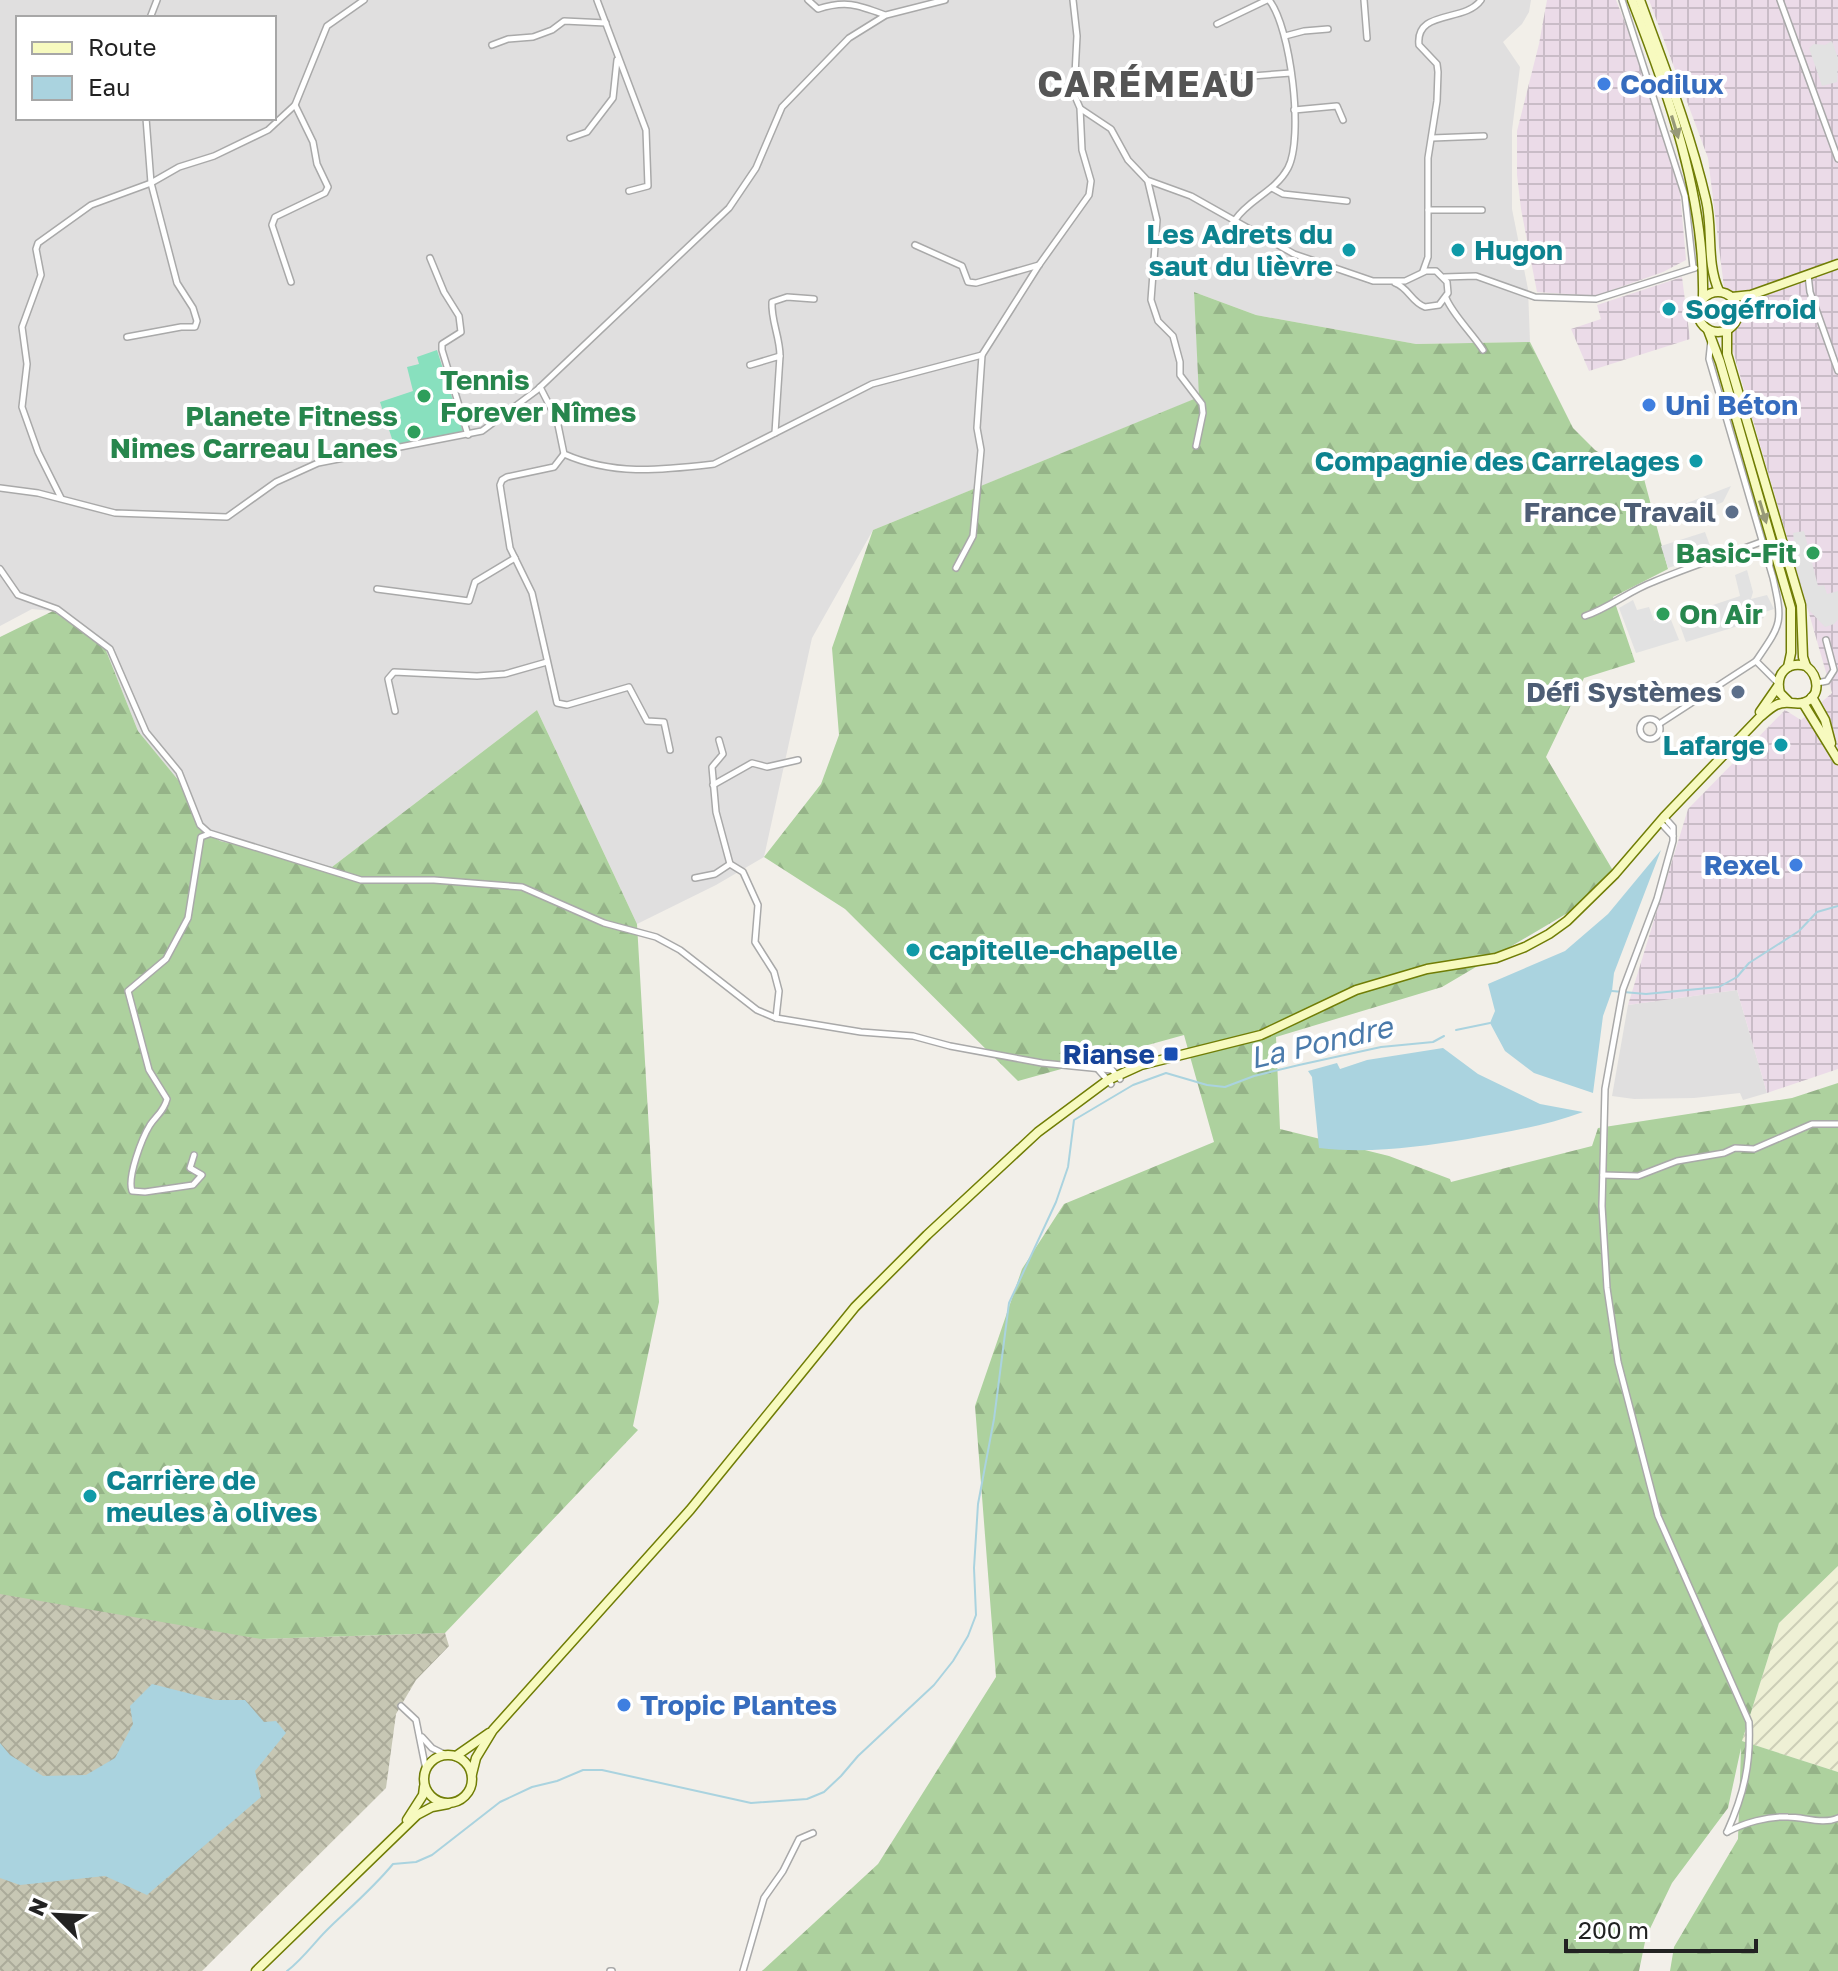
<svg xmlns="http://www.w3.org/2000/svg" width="1838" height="1971" font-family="'Golos Text',sans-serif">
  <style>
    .residential { fill: #e0dfdf; fill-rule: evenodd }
    .industrial { fill: url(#industrial-grid) }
    .construction { fill: url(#construction-cross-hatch) }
    .farmland { fill: url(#farmland-furrows) }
    .forest { fill: url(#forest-firs) }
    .pitch { fill: #88e0be }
    .parking { fill: #e2e2e2 }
    .water { fill: #aad3df }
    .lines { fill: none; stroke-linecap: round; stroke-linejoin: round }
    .stream { stroke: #aad3df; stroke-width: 2 }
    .street-casing { stroke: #a9a9a9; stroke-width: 8 }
    .secondary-casing { stroke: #707d05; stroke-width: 11 }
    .street { stroke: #fff; stroke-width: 5 }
    .secondary { stroke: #f7fabf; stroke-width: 8 }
    .oneway { fill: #979978 }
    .shop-dot { fill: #3f7fe0; stroke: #fff; stroke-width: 3 }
    .culture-dot { fill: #0f9aa8; stroke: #fff; stroke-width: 3 }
    .leisure-dot { fill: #2e9e5b; stroke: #fff; stroke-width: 3 }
    .service-dot { fill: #5c6f8a; stroke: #fff; stroke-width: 3 }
    .transit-dot { fill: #1a4fb4; stroke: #fff; stroke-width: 3 }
    .labels { text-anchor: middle; stroke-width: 8; stroke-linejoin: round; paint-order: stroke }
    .shop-label { font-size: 28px; font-weight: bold; fill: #366cbe; stroke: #fff; text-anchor: start }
    .culture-label { font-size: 28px; font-weight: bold; fill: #0d838f; stroke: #fff; text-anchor: start }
    .leisure-label { font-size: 28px; font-weight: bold; fill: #27864d; stroke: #fff; text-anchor: start }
    .service-label { font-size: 28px; font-weight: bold; fill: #4e5e75; stroke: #fff; text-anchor: end }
    .transit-label { font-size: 28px; font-weight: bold; fill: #164399; stroke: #fff; text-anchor: end }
    .water-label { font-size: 30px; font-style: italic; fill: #4a7aab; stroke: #fff }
    .district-label { font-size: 36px; font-weight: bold; letter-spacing: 2px; fill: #555; stroke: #fff }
  </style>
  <defs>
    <pattern id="industrial-grid" width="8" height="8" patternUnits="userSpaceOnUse" patternTransform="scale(2)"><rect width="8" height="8" fill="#ebdbe8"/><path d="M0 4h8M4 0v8" fill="none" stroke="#c9bcc7"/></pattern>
    <pattern id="construction-cross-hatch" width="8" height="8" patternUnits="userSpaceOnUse" patternTransform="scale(2)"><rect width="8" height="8" fill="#c7c7b4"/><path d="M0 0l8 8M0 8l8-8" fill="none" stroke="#abab9a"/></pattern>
    <pattern id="farmland-furrows" width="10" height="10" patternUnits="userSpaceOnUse" patternTransform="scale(2)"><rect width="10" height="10" fill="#eef0d5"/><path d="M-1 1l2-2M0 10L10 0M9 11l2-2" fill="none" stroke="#ccceb7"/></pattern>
    <pattern id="forest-firs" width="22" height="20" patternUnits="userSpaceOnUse" patternTransform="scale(2)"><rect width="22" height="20" fill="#add19e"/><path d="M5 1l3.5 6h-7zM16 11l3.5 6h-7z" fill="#95b388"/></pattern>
  </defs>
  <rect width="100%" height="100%" fill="#f2efe9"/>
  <g class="residential">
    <path d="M0,0H1531L1529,12L1522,24L1503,42L1520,67L1512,130V209L1528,289L1530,342L1416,344L1256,315L1194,292L1200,397L873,530L812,638L764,857L716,885L637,924L537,710L332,867L220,841L197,825L179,781L138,731L105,648L52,611L32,609L0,626ZM18,18H274V118H18Z"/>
    <polygon points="1737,990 1767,1093 1743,1100 1740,1093 1694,1098 1634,1099 1612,1096 1628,1005"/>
  </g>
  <g class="industrial">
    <polygon points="1547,0 1616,0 1639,58 1680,193 1686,260 1663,272 1595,296 1537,292 1521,209 1517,175 1517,131 1539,44"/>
    <polygon points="1649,0 1838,0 1838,1069 1767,1093 1737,990 1628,1005 1688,809 1785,710 1801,720 1832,693 1731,344 1708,158"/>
    <polygon points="1682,277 1690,339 1589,371 1571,329 1601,319 1597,305"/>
  </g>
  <polygon class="construction" points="0,1432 261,1639 445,1633 449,1646 416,1680 396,1714 386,1788 202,1971 0,1971"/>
  <polygon class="farmland" points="1838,1566 1838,1772 1742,1741 1779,1623"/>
  <g class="forest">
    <polygon points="1194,292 1256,315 1416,344 1530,342 1573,428 1595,450 1629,472 1639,460 1668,569 1613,597 1635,662 1584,678 1546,757 1615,874 1571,911 1442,987 1276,1037 1280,1129 1389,1156 1450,1179 1451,1182 1592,1146 1598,1128 1792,1098 1838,1083 1838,1566 1779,1623 1742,1741 1838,1772 1838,1971 1670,1971 1674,1947 1738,1839 1741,1748 1728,1808 1672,1883 1646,1937 1639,1971 762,1971 878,1864 996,1677 975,1406 1022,1269 1064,1204 1214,1142 1184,1035 1018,1081 845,909 764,857 821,784 839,735 832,648 873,530 1199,397"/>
    <polygon points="53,611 105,648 138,731 179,781 197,825 220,841 332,867 537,710 637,924 659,1302 633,1426 638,1430 445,1633 261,1639 0,1594 0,637"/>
  </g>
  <polygon class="pitch" points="437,350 463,432 394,445 380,402 413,391 407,367 419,364 417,357"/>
  <g class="parking">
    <polygon points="1832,41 1838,58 1837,82 1822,86 1809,48 1814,44 1825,45"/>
    <polygon points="1731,486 1723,502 1697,513 1681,519 1679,514 1671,517 1672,522 1661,526 1656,515"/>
    <polygon points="1804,531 1818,586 1824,585 1827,594 1838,591 1838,619 1834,624 1825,627 1808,609 1789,543 1794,541 1793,533"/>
    <polygon points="1705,532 1713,554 1668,568 1661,546"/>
    <polygon points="1747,570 1753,592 1751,599 1767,595 1774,609 1762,613 1764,618 1686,642 1678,620 1683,615 1740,596 1735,575"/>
    <polygon points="1633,600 1637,610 1649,607 1654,621 1663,618 1665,622 1671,620 1679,640 1636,653 1619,608"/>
  </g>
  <g class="water">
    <polygon points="1661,850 1614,973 1612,991 1603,1016 1593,1093 1534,1073 1505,1051 1490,1023 1495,1011 1488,984 1565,951 1608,914"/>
    <path d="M1443,1048L1478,1074L1540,1104L1583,1112C1545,1126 1507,1132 1468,1139C1418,1147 1369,1154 1319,1148L1312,1077L1308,1071L1337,1063L1340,1069L1367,1060Z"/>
    <polygon points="152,1684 215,1700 245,1700 264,1722 276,1721 286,1733 255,1771 261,1797 147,1895 105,1876 20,1885 0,1878 0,1743 10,1755 43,1776 86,1775 115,1758 133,1724 130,1706"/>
  </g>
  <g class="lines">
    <g class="stream">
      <polyline points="1612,991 1646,994 1719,987 1737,977 1749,963 1799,931 1817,912 1838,906"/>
      <polyline points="1456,1030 1490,1023"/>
      <path d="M287,1971C304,1958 315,1941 331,1926C352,1906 374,1887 393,1864L416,1862L432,1855L500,1802L532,1787L557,1781L583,1770H602L751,1803L807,1799L824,1792L841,1776L858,1756L934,1685L953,1661L968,1636L976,1615L974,1568L978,1504L994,1419L1009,1303L1056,1202L1068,1167L1074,1120L1133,1085L1166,1073L1207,1085L1225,1087L1254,1076L1299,1065L1381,1047L1433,1042L1444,1036"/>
    </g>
    <g class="street-casing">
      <g id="street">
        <polyline points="597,0 646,130 648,186 629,191"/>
        <path d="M808,0L818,9C846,0 858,5 885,15"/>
        <polyline points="1364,0 1367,38"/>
        <polyline points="1622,0 1685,196 1693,267"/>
        <polyline points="1780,0 1838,159"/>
        <polyline points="150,18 157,0"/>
        <polyline points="1217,24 1267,0"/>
        <polyline points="1285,36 1304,31 1328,29"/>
        <polyline points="492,45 508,39 533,37 552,30 564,21 606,23"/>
        <polyline points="1212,82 1225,78 1291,73"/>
        <path d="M1081,109L1111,129L1128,160L1147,180L1191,196L1294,254L1373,281H1405L1426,271H1436L1447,282L1448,293L1439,305L1425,307C1411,302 1409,288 1395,283"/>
        <polyline points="1294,110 1337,106 1343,120"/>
        <polyline points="570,138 587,132 613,98 617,60"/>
        <polyline points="1432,138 1484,136"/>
        <polyline points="1148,182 1157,220 1151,300 1158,321 1173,336 1180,362 1180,375 1202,404 1203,413 1196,446"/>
        <polyline points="1272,188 1283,194 1347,201"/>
        <polyline points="1428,210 1482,210"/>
        <path d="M1235,220C1249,199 1275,192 1288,168C1304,138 1291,27 1269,0"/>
        <polyline points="915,245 962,266 968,282 976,283 1039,265"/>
        <polyline points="430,258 444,292 459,316 461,332 442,344 442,350 468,435"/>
        <path d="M1423,271L1428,257V158L1437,101L1438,72L1437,64L1419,45C1415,9 1465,23 1481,0"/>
        <polyline points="1808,275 1810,292 1838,371"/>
        <polyline points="1444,277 1476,276 1535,297 1596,299 1695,268"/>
        <polyline points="291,282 272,225 275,217 325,193 328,187 317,164 313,142 295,105"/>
        <path d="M1446,298C1453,315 1472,333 1483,350"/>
        <polyline points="127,337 181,327 195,327 197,321 193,308 177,283 151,183 146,118"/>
        <path d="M1711,340L1709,359L1773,578C1783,623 1782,623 1756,661"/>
        <path d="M780,356C780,337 771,321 772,302L787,297L814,299"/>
        <polyline points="750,365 780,356 775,433"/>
        <path d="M540,387L557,420L564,454C614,476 661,470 714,464L872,384L982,355L1039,265L1089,195L1091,181L1082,150L1080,108L1074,94L1077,36L1073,0"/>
        <polyline points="564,454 554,467 507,477 502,480 500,485 510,548 532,593 557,703 567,705 629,687 647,721 664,722 670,750"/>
        <polyline points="0,488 38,493 115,513 227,517 276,482 318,463 482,431 537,390 729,208 756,168 782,107 849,38 886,15 945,0"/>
        <polyline points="61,498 38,452 22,407 27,364 22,327 41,275 36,249 38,243 91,205 151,183 179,167 214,156 268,130 295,105 327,26 364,0"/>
        <polyline points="956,568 973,536 981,450 977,428 982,355"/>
        <polyline points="0,569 18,595 57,609 110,649 146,732 179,772 200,825 209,833 361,880 434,880 522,887 604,923 656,937 680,950 757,1010 776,1018 861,1032 913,1036 950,1046 1042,1063 1112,1070 1120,1079"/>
        <polyline points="377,589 469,601 475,582 515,558"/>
        <path d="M1585,616C1609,608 1629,591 1653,582C1689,567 1726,555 1761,542"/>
        <polyline points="1817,683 1827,681 1834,670 1826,640"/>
        <polyline points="395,711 388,679 394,672 477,676 505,674 547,662"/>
        <circle cx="1650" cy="729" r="10"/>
        <polyline points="1659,724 1756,661 1778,683"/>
        <polyline points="719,740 723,754 712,767 716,812 730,864 743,872 758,905 755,942 774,972 779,991 776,1018"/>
        <polyline points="713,785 752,763 767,767 798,760"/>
        <path d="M1664,817L1673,827V841L1657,899L1623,989L1605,1089L1602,1206L1607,1288L1618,1362L1658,1516L1749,1722C1751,1764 1744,1794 1727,1832"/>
        <polyline points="1660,822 1673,836"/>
        <polyline points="695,878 715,874 730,864"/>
        <polyline points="1097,1068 1111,1084"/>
        <path d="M194,1155L190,1168L202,1175L193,1185L145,1192L132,1191C127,1177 142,1138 150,1125C157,1115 164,1111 167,1099L149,1070L128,991L166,959L188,918L201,837L209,834"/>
        <polyline points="1603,1175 1638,1176 1677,1161 1724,1153 1735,1148 1754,1149 1812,1124 1838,1124"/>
        <polyline points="401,1706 416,1720 426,1770"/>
        <polyline points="422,1737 432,1748 446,1755"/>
        <path d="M1727,1832C1744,1823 1768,1816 1788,1817C1804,1817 1823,1825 1838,1818"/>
        <polyline points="610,1971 612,1971"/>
        <polyline points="743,1971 764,1898 783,1871 799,1839 813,1833"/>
      </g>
    </g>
    <g class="secondary-casing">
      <g id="secondary">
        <path d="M1632,0C1668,93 1705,196 1703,297"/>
        <path d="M1640,0C1664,66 1690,131 1706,200C1713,229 1706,263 1719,291"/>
        <circle cx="1718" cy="312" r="20"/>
        <polyline points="1732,297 1751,295 1838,264"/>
        <polyline points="1708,330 1720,362 1791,608 1791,653 1788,667"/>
        <polyline points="1727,330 1727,354 1801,605 1803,657 1806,666"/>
        <polyline points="1812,697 1825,720 1831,743"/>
        <polyline points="1803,703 1838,760"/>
        <polyline points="1760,712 1778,686"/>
        <circle cx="448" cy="1779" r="24"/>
        <polyline points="456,1756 489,1733"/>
        <path d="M472,1774L476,1758L493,1730L690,1510L855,1307L927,1235L1038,1132L1108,1080L1141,1065L1261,1035L1356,990L1427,969L1496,958L1525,947L1549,934L1567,921L1615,874L1664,817L1760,717C1765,713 1770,708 1776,705C1786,700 1793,705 1803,703C1822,697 1819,676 1806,666C1787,661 1775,674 1780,693L1789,702"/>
        <polyline points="407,1820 423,1795 424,1787"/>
        <polyline points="256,1971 417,1815 432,1807 448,1804"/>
      </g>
    </g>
    <use href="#street" class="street"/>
    <use href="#secondary" class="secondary"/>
  </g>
  <defs><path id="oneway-solid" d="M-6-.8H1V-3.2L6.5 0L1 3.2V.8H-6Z" transform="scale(2)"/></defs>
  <g class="oneway">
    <use href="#oneway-solid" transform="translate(1675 127) rotate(73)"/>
    <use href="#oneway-solid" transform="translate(1763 512) rotate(73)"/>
  </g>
  <g class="shop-dot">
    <circle cx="1604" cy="84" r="8"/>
    <circle cx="1649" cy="405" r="8"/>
    <circle cx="1796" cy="865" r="8"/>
    <circle cx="624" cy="1705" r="8"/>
  </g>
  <g class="culture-dot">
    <circle cx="1349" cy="250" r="8"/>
    <circle cx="1458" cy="250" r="8"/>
    <circle cx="1669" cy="309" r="8"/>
    <circle cx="1696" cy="461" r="8"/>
    <circle cx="1781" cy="745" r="8"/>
    <circle cx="913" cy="950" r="8"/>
    <circle cx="90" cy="1496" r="8"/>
  </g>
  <g class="leisure-dot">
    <circle cx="424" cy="396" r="8"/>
    <circle cx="414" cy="432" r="8"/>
    <circle cx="1813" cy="553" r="8"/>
    <circle cx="1663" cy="614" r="8"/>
  </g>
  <g class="service-dot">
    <circle cx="1732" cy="512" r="8"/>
    <circle cx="1738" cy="692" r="8"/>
  </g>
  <rect class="transit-dot" x="1163" y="1046" width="16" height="16" rx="4"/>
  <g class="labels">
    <g class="shop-label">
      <text x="1620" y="94">Codilux</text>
      <text x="1665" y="415">Uni Béton</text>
      <text x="1780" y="875" text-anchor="end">Rexel</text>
      <text x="640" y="1715">Tropic Plantes</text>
    </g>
    <g class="culture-label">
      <text x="1333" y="244" text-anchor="end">Les Adrets du<tspan x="1333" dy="32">saut du lièvre</tspan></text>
      <text x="1474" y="260">Hugon</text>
      <text x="1685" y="319">Sogéfroid</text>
      <text x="1680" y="471" text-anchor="end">Compagnie des Carrelages</text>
      <text x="1765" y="755" text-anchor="end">Lafarge</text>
      <text x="929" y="960">capitelle-chapelle</text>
      <text x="106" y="1490">Carrière de<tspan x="106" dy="32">meules à olives</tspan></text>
    </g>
    <g class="leisure-label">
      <text x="440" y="390">Tennis<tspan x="440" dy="32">Forever Nîmes</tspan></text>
      <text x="398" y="426" text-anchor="end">Planete Fitness<tspan x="398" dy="32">Nimes Carreau Lanes</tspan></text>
      <text x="1797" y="563" text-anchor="end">Basic-Fit</text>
      <text x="1679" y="624">On Air</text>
    </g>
    <g class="service-label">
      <text x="1716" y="522">France Travail</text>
      <text x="1722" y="702">Défi Systèmes</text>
    </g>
    <g class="transit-label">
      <text x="1155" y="1064">Rianse</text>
    </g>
    <g class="water-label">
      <text transform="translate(1321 1043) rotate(-13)" y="10">La Pondre</text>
    </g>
    <g class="district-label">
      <text x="1147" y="97">CARÉMEAU</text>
    </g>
  </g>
  <rect x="16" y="16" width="260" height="104" fill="#ffffff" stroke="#a7a7a7" stroke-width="2"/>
  <rect x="32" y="42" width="40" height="12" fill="#f7fabf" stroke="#a7a7a7" stroke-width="2"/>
  <text x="88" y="56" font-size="24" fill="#222222">Route</text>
  <rect x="32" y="76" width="40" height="24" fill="#aad3df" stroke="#a7a7a7" stroke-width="2"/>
  <text x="88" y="96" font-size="24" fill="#222222">Eau</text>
  <g transform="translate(56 1915) rotate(294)" stroke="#ffffff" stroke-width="6" paint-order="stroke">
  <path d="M0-6L14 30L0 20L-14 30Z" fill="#222222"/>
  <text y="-12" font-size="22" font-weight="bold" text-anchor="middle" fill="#222222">N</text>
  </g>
  <path d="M1566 1939v12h190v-12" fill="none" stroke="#222222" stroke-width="4"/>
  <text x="1578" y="1939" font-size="24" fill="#222222" stroke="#ffffff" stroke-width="6" paint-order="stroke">200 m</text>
</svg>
